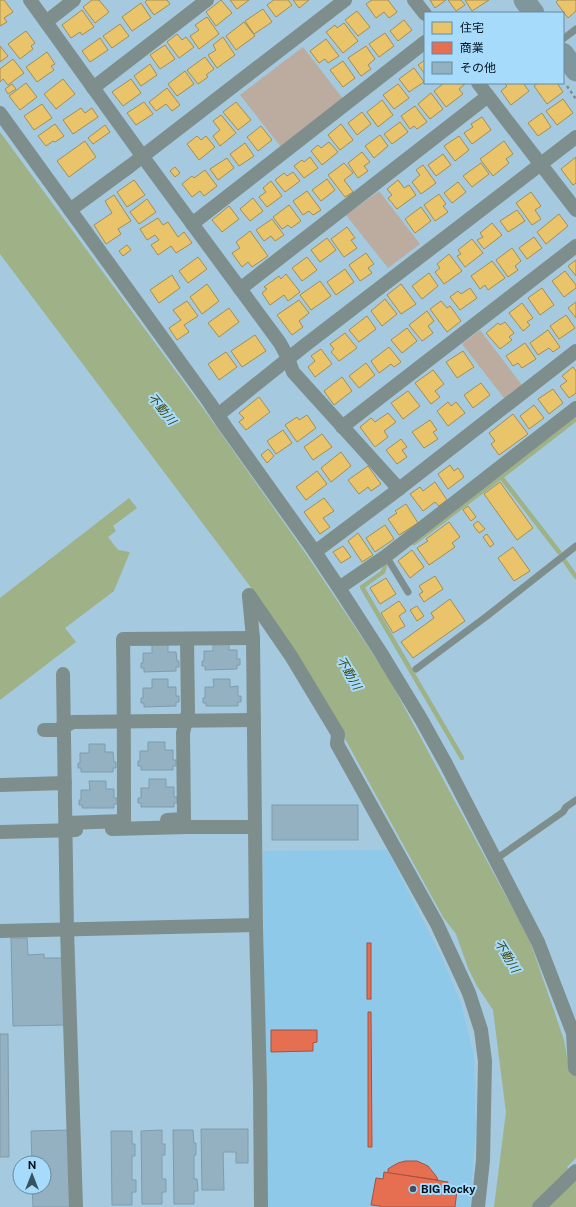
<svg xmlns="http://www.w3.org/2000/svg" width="576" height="1207" font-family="'Public Sans','Noto Sans JP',sans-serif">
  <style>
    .built { fill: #8ec9ea }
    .green { fill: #bbac9f }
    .water { fill: #9fb186 }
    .homes { fill: #e9c46a; stroke: #a38e53 }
    .shops { fill: #e76f51; stroke: #a25241 }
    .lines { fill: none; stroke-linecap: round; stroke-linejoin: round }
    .stream { stroke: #9fb186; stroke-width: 4.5 }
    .building { fill: #94b1c2; stroke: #7e9cac }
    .path { stroke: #7a8e95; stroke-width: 2.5; stroke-dasharray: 3 3; stroke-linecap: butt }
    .lane { stroke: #7e8e8d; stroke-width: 7 }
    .street { stroke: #7e8e8d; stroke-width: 14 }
    .secondary { stroke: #7f969c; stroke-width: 21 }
    .poi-dot { fill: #3a5161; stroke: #a7dbfb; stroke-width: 1.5 }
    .labels { text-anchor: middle; stroke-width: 4; stroke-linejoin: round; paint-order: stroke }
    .poi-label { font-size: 11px; font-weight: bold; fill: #00101d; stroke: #a7dbfb; text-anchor: start }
    .water-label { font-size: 12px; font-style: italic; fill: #3f450f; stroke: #a7dbfb }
  </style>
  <rect width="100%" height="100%" fill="#a5cadf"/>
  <polygon class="built" points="387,850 443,960 461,1003 474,1056 476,1127 470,1207 266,1207 263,851"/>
  <g class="green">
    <polygon points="303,47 344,100 281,147 240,95"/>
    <polygon points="379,191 420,244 388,268 346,215"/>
    <polygon points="480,330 522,385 504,398 462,344"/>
  </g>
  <g class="water">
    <polygon points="0,132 208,415 304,551 387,675 530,941 564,1040 569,1068 576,1076 576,1158 567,1167 576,1178 576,1207 494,1207 506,1112 493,1010 477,986 468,968 456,934 443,917 321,695 258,597 0,254"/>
    <polygon points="129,498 137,508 113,526 116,531 108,537 118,550 130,552 114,591 65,628 76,642 0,700 0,598"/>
  </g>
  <g class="homes">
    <polygon points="0,0 4,0 13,12 4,18 7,22 0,26"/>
    <polygon points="92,0 99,0 109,12 95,23 83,7"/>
    <polygon points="147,0 167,0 170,4 154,15 145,2"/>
    <polygon points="221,0 232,13 216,26 206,12"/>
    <polygon points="230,0 249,0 237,9"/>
    <polygon points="274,0 288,0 292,5 276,17 267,5"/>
    <polygon points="293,0 309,0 299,8"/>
    <polygon points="372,0 388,0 397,12 389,18 384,12 376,18 366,4"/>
    <polygon points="430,0 446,0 435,8"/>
    <polygon points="448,0 461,0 465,5 456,11"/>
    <polygon points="465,0 489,0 472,11"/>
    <polygon points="558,0 576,0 576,11 568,18 556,2"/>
    <polygon points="141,3 151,18 132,31 122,17"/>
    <polygon points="263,9 272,22 254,34 245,21"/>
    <polygon points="82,10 94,27 82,35 80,32 71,38 62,25"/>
    <polygon points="357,11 370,27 358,36 345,20"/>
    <polygon points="207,17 219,34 199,49 190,36 199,30 195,25"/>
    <polygon points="404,20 412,30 398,41 390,31"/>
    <polygon points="244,22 255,36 236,50 226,36"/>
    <polygon points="344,23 358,41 343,53 326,32 335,25 337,28"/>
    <polygon points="120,24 129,36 112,48 103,36"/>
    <polygon points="26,31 35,43 31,46 33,49 20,59 8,44"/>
    <polygon points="385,33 394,46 379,57 369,44"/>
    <polygon points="177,34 182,40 186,37 194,47 179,58 167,42"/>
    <polygon points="223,37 235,55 217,68 208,55 216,50 213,45"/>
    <polygon points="100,38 108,50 90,62 82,51"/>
    <polygon points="326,39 339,56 328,63 325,59 319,63 310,51"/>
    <polygon points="165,45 175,59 160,69 150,55"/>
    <polygon points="0,46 8,56 0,62"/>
    <polygon points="366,46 375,59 368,65 371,69 361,76 348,58"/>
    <polygon points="47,52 55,64 51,66 54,70 37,82 26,67"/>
    <polygon points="205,57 214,69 206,75 208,77 198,84 187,70"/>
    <polygon points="13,59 24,73 8,85 3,79 0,82 0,69"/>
    <polygon points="425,60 425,74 418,65"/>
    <polygon points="343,61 355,78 343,87 330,70"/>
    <polygon points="150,64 157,75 141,86 134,76"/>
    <polygon points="414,68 424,82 409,92 399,79"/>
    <polygon points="185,71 194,84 177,96 168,84"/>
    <polygon points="63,79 75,94 56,109 44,94"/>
    <polygon points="131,79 141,93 123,106 112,92"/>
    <polygon points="26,83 37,97 20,110 9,96"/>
    <polygon points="444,83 465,84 459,89 463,94 446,107 434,91"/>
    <polygon points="504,83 523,83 529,91 511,105 501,91 507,86"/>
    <polygon points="538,83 557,83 563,92 547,104 534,86"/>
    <polygon points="12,84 16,89 8,94 5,89"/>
    <polygon points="398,84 409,98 394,109 383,95"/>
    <polygon points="167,88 180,105 172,111 166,104 156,111 149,102"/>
    <polygon points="431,93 443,109 430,119 418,104"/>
    <polygon points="563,99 573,113 557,125 546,111"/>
    <polygon points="382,100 393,115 378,127 367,112"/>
    <polygon points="144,102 153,114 136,125 127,113"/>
    <polygon points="236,102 251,120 238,130 223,112"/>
    <polygon points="42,104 52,118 34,130 24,116"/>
    <polygon points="415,106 427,122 417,129 414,126 410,129 401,116"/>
    <polygon points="81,108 85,113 92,108 98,117 73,134 63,120"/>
    <polygon points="362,112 371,124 357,135 348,123"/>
    <polygon points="542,113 551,127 538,136 528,123"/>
    <polygon points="221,115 236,133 220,146 213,136 220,130 213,121"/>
    <polygon points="482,117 491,130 472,144 464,133 473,127 471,124"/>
    <polygon points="400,122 408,132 392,144 384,134"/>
    <polygon points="55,124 64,136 55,142 53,141 46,146 38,136"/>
    <polygon points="341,124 353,140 340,150 328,135"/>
    <polygon points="105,125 110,132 93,144 88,138"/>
    <polygon points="261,126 272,140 258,151 247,137"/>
    <polygon points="380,135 388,146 374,158 365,146"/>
    <polygon points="197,136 201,140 206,136 215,147 199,160 187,144"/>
    <polygon points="459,136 469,150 455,161 444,146"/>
    <polygon points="85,141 96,157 69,177 57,161"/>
    <polygon points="504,141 513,154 506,159 509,163 493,176 480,159"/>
    <polygon points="329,142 338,152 322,165 311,151 318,145 321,148"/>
    <polygon points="245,143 254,156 239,166 230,154"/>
    <polygon points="362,152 370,162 364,166 368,171 358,178 348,163"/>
    <polygon points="443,154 451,165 436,176 428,165"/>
    <polygon points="310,157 318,168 304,178 294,166 302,160 304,162"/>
    <polygon points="576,157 576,183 573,185 561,169"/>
    <polygon points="227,158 234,168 218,180 210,169"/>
    <polygon points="344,163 353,173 344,180 353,192 345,197 328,175"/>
    <polygon points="481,163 489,174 472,187 463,176"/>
    <polygon points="423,165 436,183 421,194 412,182 420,175 416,170"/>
    <polygon points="175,167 180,173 175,177 170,171"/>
    <polygon points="205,170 217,186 204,196 200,191 192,197 182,184 192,176 194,178"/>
    <polygon points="293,172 300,181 285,192 275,180 284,173 287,176"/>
    <polygon points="327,179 335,190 321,201 312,190"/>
    <polygon points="134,180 145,195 127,207 117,192"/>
    <polygon points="398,180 404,188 409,185 416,195 397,209 388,198 392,195 387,189"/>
    <polygon points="271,181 282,196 267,207 259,197 266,192 263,188"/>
    <polygon points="458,182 466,192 452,203 444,193"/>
    <polygon points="307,191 321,210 313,215 309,211 303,215 293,201"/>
    <polygon points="531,192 541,206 535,210 541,219 532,225 516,203"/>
    <polygon points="439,194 446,204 443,206 448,212 435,221 424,205"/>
    <polygon points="114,195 131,221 118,229 121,234 106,244 94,225 112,213 105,201"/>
    <polygon points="253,198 263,211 250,221 240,209"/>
    <polygon points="147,199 156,212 139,224 130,212"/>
    <polygon points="289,205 301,221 291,228 288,225 282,229 273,217"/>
    <polygon points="229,206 239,219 222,232 212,220"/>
    <polygon points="421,207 431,221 415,233 405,219"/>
    <polygon points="517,210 525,221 508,232 500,221"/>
    <polygon points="559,214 568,226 546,244 537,232"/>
    <polygon points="158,218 163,225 168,222 178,237 184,232 192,243 176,253 171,246 158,255 151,245 159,240 155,235 147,240 140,229"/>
    <polygon points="272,219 284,235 275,241 271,236 264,241 256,230"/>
    <polygon points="492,223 502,235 484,249 477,240 483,237 480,233"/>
    <polygon points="347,227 355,238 351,240 357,248 344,257 331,239"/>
    <polygon points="250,231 268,256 252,267 248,262 242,267 232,253 240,248 236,242"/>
    <polygon points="534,237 542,248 527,259 519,248"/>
    <polygon points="327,238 336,250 320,262 311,250"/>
    <polygon points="472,239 483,253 465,267 457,256 461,254 458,250"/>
    <polygon points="127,245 131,250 123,256 119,251"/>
    <polygon points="512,248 521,261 515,266 518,270 508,277 496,260"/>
    <polygon points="366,253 374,264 368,268 372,273 360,281 349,265"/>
    <polygon points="449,254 462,271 444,284 435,272 440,268 437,264"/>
    <polygon points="198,257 207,269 188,283 179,271"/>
    <polygon points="307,257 317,270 302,281 292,268"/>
    <polygon points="576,260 576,276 568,266"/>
    <polygon points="492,261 505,278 488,290 485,285 480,289 471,276"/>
    <polygon points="345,269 354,282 336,295 327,282"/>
    <polygon points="565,271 576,285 576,288 564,297 552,281"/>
    <polygon points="429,273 438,286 422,299 412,286"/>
    <polygon points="286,274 300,292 288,301 284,295 270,305 262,293 267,289 264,287 279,276 281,279"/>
    <polygon points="172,275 180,288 159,303 150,290"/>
    <polygon points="320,281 331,296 311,310 300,295"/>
    <polygon points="207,284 219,301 202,314 190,297"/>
    <polygon points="401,284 416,304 401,314 387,295"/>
    <polygon points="470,288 477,298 460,310 450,297 458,291 461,294"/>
    <polygon points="542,288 554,305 540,315 528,298"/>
    <polygon points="385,299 397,314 382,326 371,311"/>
    <polygon points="299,300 309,313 299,321 303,327 292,335 277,315"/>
    <polygon points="187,301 198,316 184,325 189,332 177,340 169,328 181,320 173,310"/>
    <polygon points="441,301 447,308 450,306 461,321 447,332 430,309"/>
    <polygon points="576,302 576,318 568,308"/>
    <polygon points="522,303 533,318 527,322 530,325 523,331 509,313"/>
    <polygon points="229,308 239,322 219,337 208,323"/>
    <polygon points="427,311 434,321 428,326 433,333 422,341 409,325"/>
    <polygon points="566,315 575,328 559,339 550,326"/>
    <polygon points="367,316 376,329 359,342 349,330"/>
    <polygon points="505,322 514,333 509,337 512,340 500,349 486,333 498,323 500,325"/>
    <polygon points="407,328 417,341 402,353 391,340"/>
    <polygon points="548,330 560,347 553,352 549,348 538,355 530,343"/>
    <polygon points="345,333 357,348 339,361 331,352 334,349 330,344"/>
    <polygon points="255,335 266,351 242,367 231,351"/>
    <polygon points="525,343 536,359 522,368 518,363 513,366 506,356"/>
    <polygon points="389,347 401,362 394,367 391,364 379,373 371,361"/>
    <polygon points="321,349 332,364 315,377 308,367 315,361 311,356"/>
    <polygon points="463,351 474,367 457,378 446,362"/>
    <polygon points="226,352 237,367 219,380 208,364"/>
    <polygon points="366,363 375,375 359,388 349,376"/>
    <polygon points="573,367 576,371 576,393 569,398 560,386 567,381 562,376"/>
    <polygon points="433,370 444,384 435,391 440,397 431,404 415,383"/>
    <polygon points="342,377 352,391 334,405 324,391"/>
    <polygon points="481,383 490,395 473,408 464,395"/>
    <polygon points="553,389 563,403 549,414 538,399"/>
    <polygon points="408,391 420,406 403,419 391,403"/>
    <polygon points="259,397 270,412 246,430 239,422 244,418 239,413"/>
    <polygon points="448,402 451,406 456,402 465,413 448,426 437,411"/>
    <polygon points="534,405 544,418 529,429 520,416"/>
    <polygon points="388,413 396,422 384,431 388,437 375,447 360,427 371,418 375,422"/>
    <polygon points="513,414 528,434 499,455 491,444 495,441 489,433"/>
    <polygon points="307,415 316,428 297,442 285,425 297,417 299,420"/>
    <polygon points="430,420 437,430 433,432 438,439 424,448 412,432"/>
    <polygon points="283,430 292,443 276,454 267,441"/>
    <polygon points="322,434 332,447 313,460 304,447"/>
    <polygon points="401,439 407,447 402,450 407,457 397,464 386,450"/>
    <polygon points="268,449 274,456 267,463 261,455"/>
    <polygon points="341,452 351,466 331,482 321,468"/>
    <polygon points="450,465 454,471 458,468 464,477 448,489 438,474"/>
    <polygon points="368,466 381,484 371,491 368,487 359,494 348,480"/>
    <polygon points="317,471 327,484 306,500 296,487"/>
    <polygon points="435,482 447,500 439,506 435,502 423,511 410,494 420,487 423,491"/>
    <polygon points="500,482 533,528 517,540 484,494"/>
    <polygon points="324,498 334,511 323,518 330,527 320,534 304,512"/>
    <polygon points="406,504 418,523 399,535 388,519 397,513 395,511"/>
    <polygon points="468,506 476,517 471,521 463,510"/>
    <polygon points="478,521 485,529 479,533 473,525"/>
    <polygon points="449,522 460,537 452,543 455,547 429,565 417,548 428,541 426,539"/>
    <polygon points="385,525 394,539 375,552 366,538"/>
    <polygon points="358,533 373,555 362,562 348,541"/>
    <polygon points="487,534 494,544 490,547 483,537"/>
    <polygon points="343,546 351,557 341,563 333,552"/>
    <polygon points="513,547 530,571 514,581 498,558"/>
    <polygon points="412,550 424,567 410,578 398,561"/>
    <polygon points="435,576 443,589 424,602 419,594 423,592 419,586"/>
    <polygon points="386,578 396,594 380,604 370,588"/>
    <polygon points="450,599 465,621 413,658 401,642 434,618 431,613"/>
    <polygon points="399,601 406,611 399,616 405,626 393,633 381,613"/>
    <polygon points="417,606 424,616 417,621 410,610"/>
  </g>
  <g class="shops">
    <rect x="367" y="943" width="4" height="56"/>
    <polygon points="368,1012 371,1012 372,1147 368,1147"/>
    <polygon points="271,1030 317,1030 317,1042 313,1043 313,1051 271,1052"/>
    <polygon points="405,1161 417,1161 428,1166 436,1176 438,1180 388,1173 388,1169 391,1167 398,1163"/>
    <polygon points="384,1172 448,1182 447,1188 457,1190 455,1207 380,1207 380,1206 371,1205 376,1178 383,1179"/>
  </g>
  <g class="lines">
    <g class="stream">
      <polyline points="501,477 559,552"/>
      <polyline points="414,543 501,477 576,419"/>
      <polyline points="564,560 576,577"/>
      <polyline points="385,566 383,572 362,587 462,758"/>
    </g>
  </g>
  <g class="building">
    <polygon points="213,642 229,642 229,650 237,650 237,659 240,659 240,665 237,665 237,669 205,670 205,666 202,666 202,661 204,661 204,651 213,651"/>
    <polygon points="152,644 168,644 168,652 176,652 177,661 179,661 179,667 176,667 176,671 144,672 144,668 141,668 141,663 143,663 143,653 152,653"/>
    <polygon points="152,679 168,679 168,687 176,687 176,696 179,696 179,702 176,702 176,706 144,707 144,703 141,703 141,698 143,698 143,688 152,688"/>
    <polygon points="213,679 230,679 230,687 238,686 238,696 241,696 241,702 238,702 238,706 206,706 206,703 203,703 203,698 205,698 205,687 214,687"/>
    <polygon points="148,742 165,742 165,750 173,750 173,760 176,760 176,766 173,766 173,770 141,770 141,766 138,766 138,761 140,761 140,751 148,751"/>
    <polygon points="89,744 105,744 105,752 113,752 114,762 116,762 116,768 113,768 113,772 81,772 81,768 78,768 78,763 80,763 80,753 89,753"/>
    <polygon points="149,779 166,779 166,787 174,787 174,797 177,797 177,803 174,803 174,807 141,807 141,803 138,803 138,798 141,798 141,788 149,788"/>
    <polygon points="89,781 106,781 106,789 114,789 114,798 117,798 117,804 114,804 114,808 82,808 82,805 79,805 79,800 81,800 81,790 90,790"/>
    <rect x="272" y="805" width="86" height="35"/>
    <polygon points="11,938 27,938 28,955 44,954 44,958 63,958 64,1025 13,1026"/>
    <polygon points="0,1034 8,1034 9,1157 0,1157"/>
    <polygon points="201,1129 248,1129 248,1163 236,1163 236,1152 223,1152 224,1190 202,1190"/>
    <polygon points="68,1130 70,1207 33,1207 32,1187 44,1187 44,1163 32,1163 31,1131"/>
    <polygon points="162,1130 162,1144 165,1144 165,1155 162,1155 162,1179 166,1179 166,1192 162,1192 162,1204 142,1204 141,1131"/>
    <polygon points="173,1130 193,1130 194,1143 196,1143 196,1155 194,1155 194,1179 197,1179 198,1191 194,1191 194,1204 174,1204"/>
    <polygon points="111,1131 132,1131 132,1144 135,1144 135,1156 132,1156 132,1180 136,1180 136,1192 132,1192 132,1205 112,1205"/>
  </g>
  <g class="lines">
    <polyline class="path" points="567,86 576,99"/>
    <g class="lane">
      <polyline points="563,39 576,29"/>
      <polyline points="386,556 408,592"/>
      <polyline points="416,669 487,616 576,546"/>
      <polyline points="496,859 563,812 566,807 576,800"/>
    </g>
    <g class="street">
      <polyline points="30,0 143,157 280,343 288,358 293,372 399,489"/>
      <polyline points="414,0 425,14"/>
      <polyline points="46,22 74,0"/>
      <polyline points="478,83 576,210"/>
      <polyline points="93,88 207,0"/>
      <polyline points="0,113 209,402 225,426 315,552 339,588 381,653 421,719 446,764 538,942 573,1033 575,1068 576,1069"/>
      <polyline points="70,210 130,166 345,0"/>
      <polyline points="192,224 425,42"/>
      <polyline points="240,289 488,96"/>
      <polyline points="218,415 304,346 576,137"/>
      <polyline points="342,427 576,246"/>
      <polyline points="315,552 399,489 576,351"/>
      <polyline points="339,588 386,556 576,408"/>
      <polyline points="249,595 291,656 338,734 337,744 437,924 469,993 481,1030 485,1061 483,1160 478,1207"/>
      <polyline points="249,596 253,638 256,925 260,1087 261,1207"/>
      <polyline points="63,674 67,929 76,1207"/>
      <polyline points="44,730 57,730 73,722 254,720"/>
      <polyline points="0,785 65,783"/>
      <polyline points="167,820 184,819 183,733 188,712 187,639"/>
      <path d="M66,823L124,821C124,760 124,700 123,639L253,638"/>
      <polyline points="112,829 188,827 255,827"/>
      <polyline points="0,832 76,830"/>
      <polyline points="0,931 256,925"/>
      <polyline points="539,1207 576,1171"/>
    </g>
    <g class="secondary">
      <polyline points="524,0 534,13"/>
      <polyline points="563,53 576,71"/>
    </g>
  </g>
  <circle class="poi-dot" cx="413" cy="1189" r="4"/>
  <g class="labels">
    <g class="poi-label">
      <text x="421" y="1193">BIG Rocky</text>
    </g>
    <g class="water-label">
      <text transform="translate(162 409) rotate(51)" y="4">不動川</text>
      <text transform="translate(349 673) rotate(60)" y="4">不動川</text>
      <text transform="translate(507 956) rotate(59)" y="4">不動川</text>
    </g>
  </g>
  <rect x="424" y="12" width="140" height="72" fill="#a7dbfb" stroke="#648aa2"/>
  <rect x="432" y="22" width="20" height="12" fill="#e9c46a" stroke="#648aa2"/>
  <text x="460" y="32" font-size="12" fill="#00101d">住宅</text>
  <rect x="432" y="42" width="20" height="12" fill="#e76f51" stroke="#648aa2"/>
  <text x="460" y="52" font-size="12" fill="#00101d">商業</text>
  <rect x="432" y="62" width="20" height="12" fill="#94b1c2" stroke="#648aa2"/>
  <text x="460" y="72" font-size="12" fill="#00101d">その他</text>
  <g transform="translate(32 1175)"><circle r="19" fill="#a7dbfb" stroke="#648aa2"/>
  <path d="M0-3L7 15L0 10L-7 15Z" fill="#3a5161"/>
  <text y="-6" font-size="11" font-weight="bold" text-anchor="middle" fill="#00101d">N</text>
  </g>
</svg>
